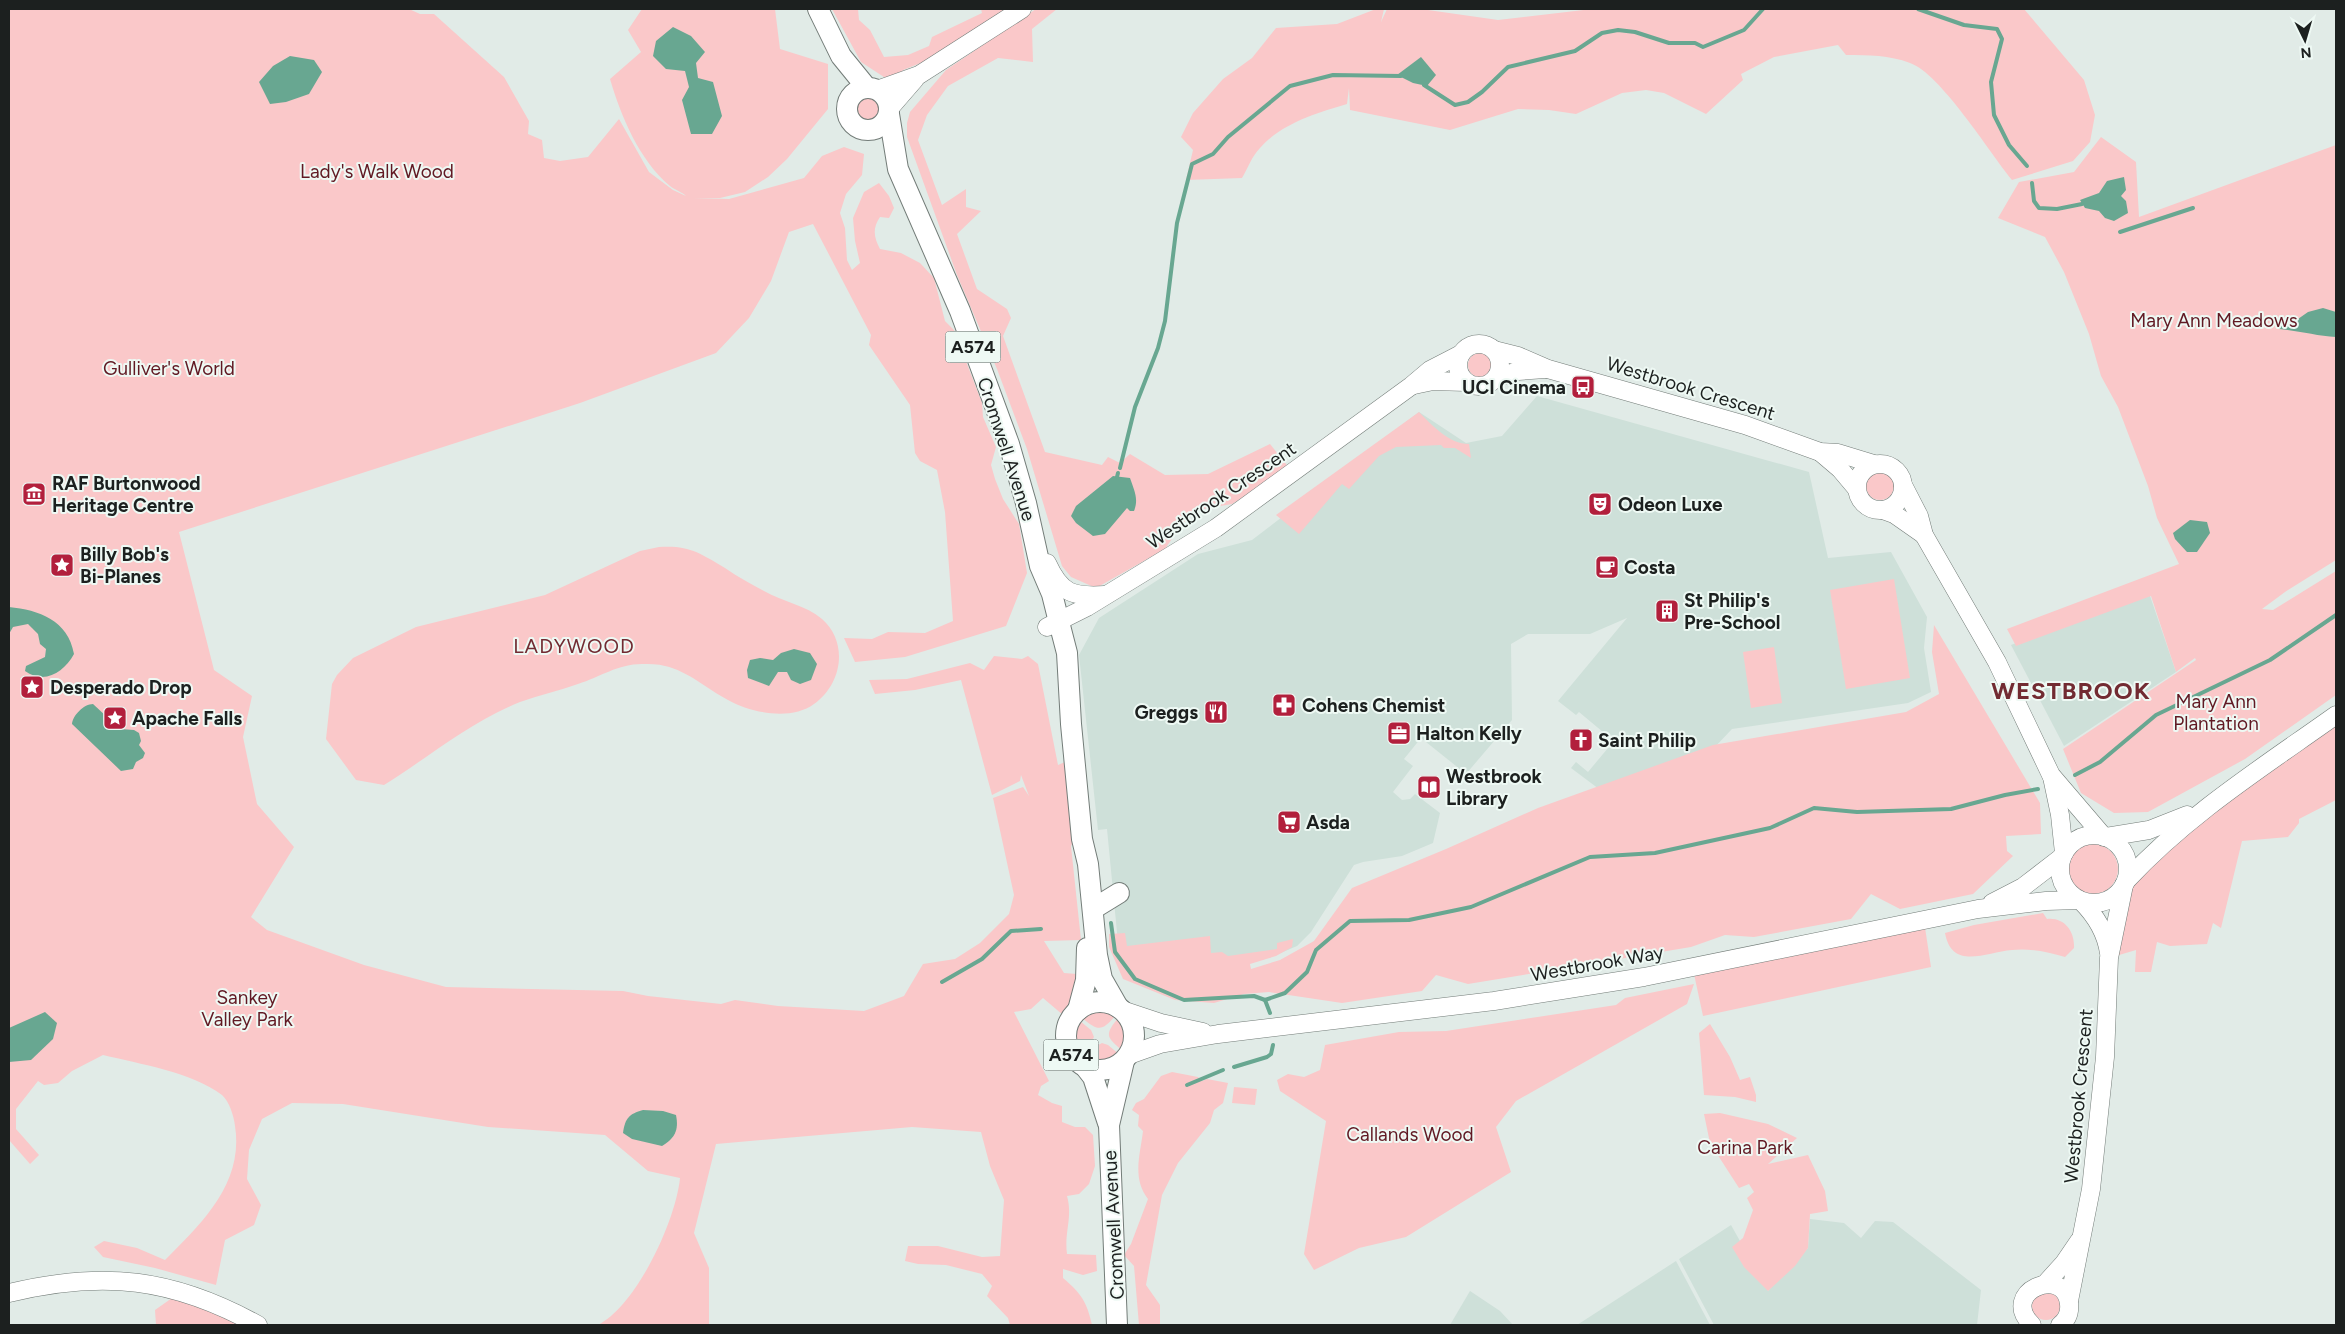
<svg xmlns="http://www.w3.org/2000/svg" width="2345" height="1334" font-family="Figtree,sans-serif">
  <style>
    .built { fill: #cee0d9 }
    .green { fill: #fac8c9 }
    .water { fill: #68a791 }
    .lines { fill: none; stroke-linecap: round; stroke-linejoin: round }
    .stream { stroke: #68a791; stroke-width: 4 }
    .secondary-casing { stroke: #737c78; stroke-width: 19 }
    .primary-casing { stroke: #737c78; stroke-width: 22 }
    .secondary { stroke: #fff; stroke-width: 18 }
    .primary { stroke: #fff; stroke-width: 20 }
    .labels { text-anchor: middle; stroke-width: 4; stroke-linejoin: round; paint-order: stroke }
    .shield { fill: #eef9f4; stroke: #5b615f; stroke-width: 1 }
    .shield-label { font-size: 18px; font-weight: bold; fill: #1c201f }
    .park-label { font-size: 19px; fill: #611923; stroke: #eef9f4 }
    .poi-label { font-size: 19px; font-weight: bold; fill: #1c201f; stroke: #eef9f4; text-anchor: start }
    .street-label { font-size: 19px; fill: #1c201f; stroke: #eef9f4 }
    .neighbourhood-label { font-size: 20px; letter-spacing: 1px; fill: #722b32; stroke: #eef9f4 }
    .district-label { font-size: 24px; font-weight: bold; letter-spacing: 1px; fill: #722b32; stroke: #eef9f4 }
  </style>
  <rect width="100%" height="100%" fill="#e1ebe7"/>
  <g class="built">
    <polygon points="1537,396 1809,472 1828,558 1891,552 1927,617 1924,648 1931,692 1908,703 1732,729 1695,768 1611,798 1571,768 1576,762 1588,772 1608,748 1604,744 1609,737 1579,712 1576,715 1558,701 1627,618 1590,634 1528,634 1511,644 1512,720 1466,774 1421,738 1404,759 1413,766 1393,792 1402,800 1410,799 1415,794 1440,813 1433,843 1402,856 1363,862 1354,865 1311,932 1297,946 1269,958 1119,953 1107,829 1098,830 1079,655 1099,618 1198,554 1252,540 1419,412 1466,443 1502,436"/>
    <polygon points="2149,593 2176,672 2064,746 2011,645"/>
    <polygon points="1810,1219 1844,1223 1861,1238 1875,1221 1893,1222 1981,1290 1977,1325 1714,1325 1679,1259 1731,1225 1768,1291 1808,1248"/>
    <polygon points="1676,1261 1710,1325 1577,1325"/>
    <polygon points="1470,1291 1500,1311 1513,1325 1450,1325"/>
  </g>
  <g class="green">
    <path d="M9,9H409L420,14H434L504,77L529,121L528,134L542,140L544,158L560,161L588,157L619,119L649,172L673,190L686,196C682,192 675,190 670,186C639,160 621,116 610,79L641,52L628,30L642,9H775L780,49L828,64V109L787,159L768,177L745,192L720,198H694L729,199L804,178L822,156L844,147L864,154L862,175L846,194L840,213L845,228L847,260L852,270L860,263L855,241L853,218L864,192L879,183L889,196L894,208L889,218L880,217C872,229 874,237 880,249L901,253L920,263L934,278L945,321L954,330L982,403L983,417L996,447L991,465L995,479L1003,499L1019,524L1027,573L1006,626L905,657L855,662L844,638L872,639L888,632L925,633L953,621L945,512L937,470L920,461L915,453L910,405L869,345L871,335L813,224L789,232L771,281L749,318L716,353L580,403L179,532L214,670L252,696L243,737L257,804L294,847L251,917L267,930L364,965L446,987L623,991L648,996L721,1004L735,1000L778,1006L864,1011L904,996L923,964L955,959L980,943L1009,914L1014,895L993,798L1023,787L1029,796L1021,775L1020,781L992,795L961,680L915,690L875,694L869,680L907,679L970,663L984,670L994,656L1022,659L1028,656L1038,664L1058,765L1065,762L1075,838L1071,846L1081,940L1044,941L1064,973L1077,974L1072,999L1063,1015L1043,998L1031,1009L1014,1012L1049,1081L1041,1086L1038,1095L1052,1103L1062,1106V1122L1075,1127H1085L1093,1135L1095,1166L1089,1184L1079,1194L1067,1196C1073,1217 1064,1232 1067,1254L1096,1255L1097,1271L1083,1275L1063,1269V1278C1081,1293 1087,1302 1092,1325H1010L1008,1318L987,1296L992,1286L982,1274L946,1265L918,1264L905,1261L908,1246H938L982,1257L1000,1256L1004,1200L990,1166L981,1132L912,1127L716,1144L694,1233L709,1268V1325H598C637,1305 676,1220 680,1178L648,1171L605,1135L488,1127L343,1104L292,1103L262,1119L249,1150L247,1179L261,1205L254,1225L225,1240L216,1285L155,1268L103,1257L94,1247L104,1241L137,1248L165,1260C202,1223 244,1183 235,1126C234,1116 229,1101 222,1095C191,1072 140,1064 103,1055L72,1071L58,1083L44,1085L38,1081L16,1109V1129L39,1155L30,1164L9,1140Z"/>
    <polygon points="832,9 858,9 859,20 870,30 884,57 908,55 929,46 932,37 982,13 981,9 1006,9 987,21 986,27 923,62 903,70 901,75 887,79 861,62"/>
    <polygon points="1036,9 1057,9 1032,29 1033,62 998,58 948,86 927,115 918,140 942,205 966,189 966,207 981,211 957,234 977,289 1007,309 1011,318 1003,336 1045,452 1102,465 1108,457 1120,463 1130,454 1165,475 1208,474 1270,444 1290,469 1232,504 1197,510 1182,524 1165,549 1096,588 1071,577 1062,566 1027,449 997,369 957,275 907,137 907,123 910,112 946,70"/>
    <path d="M1376,9H1384L1381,22L1387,9H1421L1498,20L1592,9H2024L2084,80L2095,115L2090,142L2073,161L2012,180C1990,153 1940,73 1910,63C1889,55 1869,55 1846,55L1838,45L1774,57L1741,74L1743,80L1706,114L1664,93L1646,90L1622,93L1576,114L1549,110L1518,109L1450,130L1350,110L1349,88L1347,104C1317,113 1282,123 1260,148C1252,156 1248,168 1242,178L1186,180L1193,150L1181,137L1193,113L1223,79L1252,58L1276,28L1337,24Z"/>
    <circle cx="868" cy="109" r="13"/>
    <polygon points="2101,137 2136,162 2139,217 2336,145 2336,560 2285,592 2262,609 2273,610 2336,571 2336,695 2245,759 2148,812 2114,813 2081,793 2063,749 2196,660 2195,658 2176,672 2151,596 2016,646 2007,629 2179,564 2157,518 2148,486 2118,407 2101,376 2089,334 2064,272 2045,237 1998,218 2019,182 2074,172"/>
    <circle cx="1480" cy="365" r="12"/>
    <path d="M1419,412C1433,426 1449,444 1469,444L1471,458L1455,448H1444L1441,445L1396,447L1379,456L1349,489L1342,484L1299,534L1276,515Z"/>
    <circle cx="1880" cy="486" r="14"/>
    <path d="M659,547C689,545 700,553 725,568C738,577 751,584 764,591C783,602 806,605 822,619C849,643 842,684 814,704C791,721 751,713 728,700C707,689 688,671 665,666C658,664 649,664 642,664C618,664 600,677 578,684C559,691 539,695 520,702C470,722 429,757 384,785L356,780L326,739L332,684L337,675L353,658L416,627L545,595L640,551Z"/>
    <polygon points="1894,579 1910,678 1846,689 1830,590"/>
    <polygon points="1934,625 2040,803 2041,834 2006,836 2007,851 2013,856 1973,894 1900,909 1871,894 1851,919 1754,937 1725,935 1691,947 1468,984 1436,975 1422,991 1342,1003 1269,992 1244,994 1214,1003 1175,1000 1123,979 1109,947 1109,934 1125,933 1127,946 1210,936 1211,953 1222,952 1228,956 1277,949 1277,943 1293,939 1292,947 1276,956 1250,964 1251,969 1280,960 1314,941 1352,888 1446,849 1538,808 1713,745 1906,712 1939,694 1932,652"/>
    <polygon points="1774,647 1782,703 1751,708 1743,652"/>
    <polygon points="2336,722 2336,800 2299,819 2299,823 2288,837 2242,841 2221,928 2213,923 2207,944 2170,946 2157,942 2151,972 2135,972 2136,950 2109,958 2124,885 2207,806"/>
    <circle cx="2093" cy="869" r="25"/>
    <path d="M2043,913L2047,919C2064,917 2075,931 2074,948L2065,957C2048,952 2030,948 2012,950C1986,952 1952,971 1945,933L1974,925Z"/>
    <polygon points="1924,921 1931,967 1703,1016 1694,974"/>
    <polygon points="1694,984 1687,1004 1516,1101 1496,1127 1511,1172 1406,1237 1359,1248 1314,1270 1304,1254 1326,1121 1280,1091 1277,1080 1288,1074 1304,1077 1320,1070 1325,1045 1399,1032 1446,1031 1616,1005 1625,998"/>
    <path d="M1099,1010L1116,1015C1102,1031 1099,1032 1082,1018Z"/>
    <path d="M1119,1017C1128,1027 1130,1039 1123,1051C1106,1037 1104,1035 1119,1017Z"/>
    <path d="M1080,1021L1091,1030L1094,1037L1083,1055C1074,1045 1073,1033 1080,1021Z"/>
    <polygon points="1710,1024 1730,1057 1740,1080 1750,1077 1756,1095 1756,1102 1735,1097 1704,1095 1699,1033"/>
    <path d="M1102,1043L1108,1045L1120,1055C1109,1064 1098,1064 1086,1058L1095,1047Z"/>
    <path d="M1172,1072L1198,1077L1202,1081L1207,1079L1228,1083L1223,1103L1214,1110L1210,1123L1178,1163L1162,1195L1146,1285L1160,1305V1325H1139L1134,1266L1124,1255L1131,1244L1148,1199C1132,1178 1140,1156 1143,1131L1138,1126L1139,1115L1132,1110L1136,1103L1144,1099L1161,1076Z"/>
    <polygon points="1234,1087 1257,1089 1255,1105 1232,1103"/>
    <polygon points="1720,1113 1768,1124 1797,1138 1768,1164 1808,1155 1825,1191 1828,1211 1810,1214 1808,1248 1795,1266 1768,1291 1744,1267 1732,1247 1743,1238 1753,1210 1747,1198 1754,1192 1749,1184 1739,1188 1710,1143 1704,1114"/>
    <polygon points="182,1291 258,1325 156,1325 155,1310"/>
    <circle cx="2046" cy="1306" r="14"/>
  </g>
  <g class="water">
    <polygon points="673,27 691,36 705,52 696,63 698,78 713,82 722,116 712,134 691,134 682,100 689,87 685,71 666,69 653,56 656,41"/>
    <polygon points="290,56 314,60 322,72 309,94 286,102 270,104 259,82 273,66"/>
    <polygon points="1421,57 1436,75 1427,86 1413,83 1397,75"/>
    <polygon points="2124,177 2126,190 2121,196 2126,201 2128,213 2114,221 2105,218 2099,211 2085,208 2080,200 2099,193 2107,181"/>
    <path d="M2323,308L2336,312V337C2317,336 2299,331 2279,329L2278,327L2298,319L2308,312Z"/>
    <path d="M1113,476L1130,478C1134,490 1139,499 1134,511H1130L1127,508L1105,534L1093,536L1076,523L1071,516L1076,506Z"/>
    <polygon points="2190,520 2207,522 2210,533 2197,552 2187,552 2175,539 2173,533"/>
    <path d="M9,607C39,610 68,620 74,654C64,672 45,685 25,671L26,666L45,657L46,649L40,644L38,634L28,624L13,627L9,634Z"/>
    <polygon points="794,649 810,653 817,664 811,680 800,684 791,680 787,672 778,672 769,686 748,678 747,670 750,660 760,658 773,660 781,653"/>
    <path d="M93,704L120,729L134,730L139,733L141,741L139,745L145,753L143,758L136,762L133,769L121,771L72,724C73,715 84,704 93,704Z"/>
    <polygon points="45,1012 57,1023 53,1039 31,1060 9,1062 9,1028"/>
    <path d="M643,1110L663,1111L676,1115C679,1130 675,1138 662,1146L632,1139L623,1133C625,1118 629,1114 643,1110Z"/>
  </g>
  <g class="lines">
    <g class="stream">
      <polyline points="1918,9 1964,25 1997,29 2002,39 1991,82 1994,115 2009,145 2027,166"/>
      <polyline points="1424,85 1455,105 1468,102 1482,92 1508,67 1575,51 1602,33 1618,30 1635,32 1669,43 1695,43 1703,47 1744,30 1763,9"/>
      <polyline points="2032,183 2034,201 2039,208 2057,209 2082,204"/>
      <polyline points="2120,232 2193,208"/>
      <polyline points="1120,468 1135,407 1158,348 1165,321 1177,223 1192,164 1213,154 1228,137 1290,86 1333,75 1401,76"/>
      <polyline points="1117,477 1118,473"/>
      <polyline points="2075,775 2100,762 2156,715 2270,660 2336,615"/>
      <polyline points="1111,923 1115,952 1135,979 1184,1000 1254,996 1265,1000 1285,993 1307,972 1316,950 1350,921 1409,920 1471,907 1590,857 1655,853 1770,828 1814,808 1857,812 1951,809 2005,795 2038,789"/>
      <polyline points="942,982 982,959 1011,931 1041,929"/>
      <polyline points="1265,1000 1270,1013"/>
      <polyline points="1234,1067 1267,1057 1271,1054 1273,1045"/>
      <polyline points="1187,1085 1223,1070"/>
    </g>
    <g class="secondary-casing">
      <g id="secondary">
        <polyline points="877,90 919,75 1022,9"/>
        <polyline points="889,109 915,79"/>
        <circle cx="1479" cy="365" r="21"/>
        <polyline points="1494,350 1518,356 1548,369 1745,425 1820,452 1838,453 1874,464"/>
        <polyline points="1496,378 1518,371 1545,369"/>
        <polyline points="1414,385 1433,381 1466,382"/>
        <polyline points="1820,452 1840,469 1856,488"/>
        <circle cx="1880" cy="487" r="23"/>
        <polyline points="1903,485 1919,516 1924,535 1997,662 2051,775 2104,837"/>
        <polyline points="1883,510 1894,514 1924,535"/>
        <path d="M1047,563C1061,594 1073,597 1105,595"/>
        <polyline points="1047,627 1087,607 1216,528 1411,386 1430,370 1461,354"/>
        <polyline points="2052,777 2060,815 2064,853"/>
        <circle cx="2094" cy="869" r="34"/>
        <polyline points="2106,837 2149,830 2187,815"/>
        <path d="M2126,881C2187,815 2263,767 2336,715"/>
        <path d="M2081,901C2096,916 2106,932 2109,953"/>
        <polyline points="1992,903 2023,887 2062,857"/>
        <polyline points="1122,1010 1161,1023 1203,1032"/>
        <polyline points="1129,1055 1160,1044 1218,1034 1494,1001 1644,977 1978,909 2046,901 2079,900"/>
        <polyline points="2045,1284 2064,1263 2079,1241"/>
        <path d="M9,1293C103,1270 173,1278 258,1325"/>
        <polyline points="2069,1301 2091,1189 2105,1057 2109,958 2124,885"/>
        <path d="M2032,1325C1998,1292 2065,1264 2069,1304C2070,1313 2067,1320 2060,1325"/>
      </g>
    </g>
    <g class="primary-casing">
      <g id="primary">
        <polyline points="818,9 841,56 867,88"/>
        <circle cx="868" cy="109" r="21"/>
        <polyline points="889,114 898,169 960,311 1009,444 1026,503 1040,566 1052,594 1059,622 1067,653 1071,724 1082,839 1088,864 1097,955 1102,979 1118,1007"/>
        <polyline points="1093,909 1119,893"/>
        <circle cx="1100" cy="1036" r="34"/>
        <polyline points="1078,1010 1086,980 1087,948"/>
        <polyline points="1086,1068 1093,1077 1108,1123"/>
        <polyline points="1117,1325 1109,1125 1124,1061"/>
      </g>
    </g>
    <use href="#secondary" class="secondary"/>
    <use href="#primary" class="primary"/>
  </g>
  <defs>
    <g id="bus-square" transform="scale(1.25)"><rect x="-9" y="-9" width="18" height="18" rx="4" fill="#b21f3c" stroke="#eef9f4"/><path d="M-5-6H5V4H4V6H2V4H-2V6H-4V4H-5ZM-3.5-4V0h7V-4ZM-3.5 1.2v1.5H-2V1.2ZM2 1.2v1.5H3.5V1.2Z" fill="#fff"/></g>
    <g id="museum-square" transform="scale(1.25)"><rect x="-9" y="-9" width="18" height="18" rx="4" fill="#b21f3c" stroke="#eef9f4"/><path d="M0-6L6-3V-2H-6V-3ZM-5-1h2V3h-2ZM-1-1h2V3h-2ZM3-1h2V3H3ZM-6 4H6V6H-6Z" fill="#fff"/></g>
    <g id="theatre-square" transform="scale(1.25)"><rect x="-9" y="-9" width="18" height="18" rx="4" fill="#b21f3c" stroke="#eef9f4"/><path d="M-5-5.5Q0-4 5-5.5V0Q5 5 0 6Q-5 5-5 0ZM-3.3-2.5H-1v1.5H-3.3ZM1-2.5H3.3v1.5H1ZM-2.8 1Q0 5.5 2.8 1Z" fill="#fff"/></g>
    <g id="sight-square" transform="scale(1.25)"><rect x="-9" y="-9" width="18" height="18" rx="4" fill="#b21f3c" stroke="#eef9f4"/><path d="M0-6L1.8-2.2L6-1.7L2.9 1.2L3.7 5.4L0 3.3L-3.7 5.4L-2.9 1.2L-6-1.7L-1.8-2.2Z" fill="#fff"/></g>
    <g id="cafe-square" transform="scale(1.25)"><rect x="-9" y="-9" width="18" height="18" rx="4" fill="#b21f3c" stroke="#eef9f4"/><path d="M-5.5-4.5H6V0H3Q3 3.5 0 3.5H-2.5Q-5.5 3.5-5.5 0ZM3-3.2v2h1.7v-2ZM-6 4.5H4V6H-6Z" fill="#fff"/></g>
    <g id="building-square" transform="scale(1.25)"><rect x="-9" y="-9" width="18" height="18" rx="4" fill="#b21f3c" stroke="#eef9f4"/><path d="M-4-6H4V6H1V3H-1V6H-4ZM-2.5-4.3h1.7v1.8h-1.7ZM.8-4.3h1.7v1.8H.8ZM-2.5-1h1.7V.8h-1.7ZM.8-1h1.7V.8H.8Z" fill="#fff"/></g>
    <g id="pharmacy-square" transform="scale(1.25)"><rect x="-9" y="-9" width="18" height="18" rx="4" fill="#b21f3c" stroke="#eef9f4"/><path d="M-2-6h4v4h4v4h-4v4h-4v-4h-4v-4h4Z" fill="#fff"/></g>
    <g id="restaurant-square" transform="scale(1.25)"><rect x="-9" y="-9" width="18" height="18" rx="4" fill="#b21f3c" stroke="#eef9f4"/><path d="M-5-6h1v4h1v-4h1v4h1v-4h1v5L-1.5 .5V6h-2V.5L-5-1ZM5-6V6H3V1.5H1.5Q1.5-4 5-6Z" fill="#fff"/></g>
    <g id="office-square" transform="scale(1.25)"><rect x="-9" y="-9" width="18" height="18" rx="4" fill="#b21f3c" stroke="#eef9f4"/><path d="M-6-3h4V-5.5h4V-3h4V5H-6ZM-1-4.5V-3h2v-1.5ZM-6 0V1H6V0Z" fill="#fff"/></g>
    <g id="church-square" transform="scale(1.25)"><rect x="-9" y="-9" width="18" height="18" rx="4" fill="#b21f3c" stroke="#eef9f4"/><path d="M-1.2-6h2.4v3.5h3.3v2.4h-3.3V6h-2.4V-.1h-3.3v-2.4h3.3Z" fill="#fff"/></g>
    <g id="library-square" transform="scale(1.25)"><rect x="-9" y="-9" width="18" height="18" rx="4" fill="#b21f3c" stroke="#eef9f4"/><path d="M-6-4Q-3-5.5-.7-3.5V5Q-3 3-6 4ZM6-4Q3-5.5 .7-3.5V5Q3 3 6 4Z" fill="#fff"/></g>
    <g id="supermarket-square" transform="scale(1.25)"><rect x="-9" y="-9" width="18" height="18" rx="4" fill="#b21f3c" stroke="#eef9f4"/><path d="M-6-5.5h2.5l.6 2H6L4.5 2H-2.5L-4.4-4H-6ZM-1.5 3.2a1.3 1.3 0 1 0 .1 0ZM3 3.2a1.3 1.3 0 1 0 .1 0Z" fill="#fff"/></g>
  </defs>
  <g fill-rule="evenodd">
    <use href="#bus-square" x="1583" y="387"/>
    <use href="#museum-square" x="34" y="494"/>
    <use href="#theatre-square" x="1600" y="504"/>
    <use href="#sight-square" x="62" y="565"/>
    <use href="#cafe-square" x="1607" y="567"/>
    <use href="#building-square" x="1667" y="611"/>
    <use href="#sight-square" x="32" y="687"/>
    <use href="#pharmacy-square" x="1284" y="705"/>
    <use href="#restaurant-square" x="1216" y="712"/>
    <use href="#sight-square" x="115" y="718"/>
    <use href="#office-square" x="1399" y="733"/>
    <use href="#church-square" x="1581" y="740"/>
    <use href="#library-square" x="1429" y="787"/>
    <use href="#supermarket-square" x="1289" y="822"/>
  </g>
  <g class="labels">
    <g class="shield">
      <rect x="945.5" y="331.5" width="55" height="31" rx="4"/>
      <rect x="1043.5" y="1039.5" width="55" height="31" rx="4"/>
    </g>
    <g class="shield-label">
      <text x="973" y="353">A574</text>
      <text x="1071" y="1061">A574</text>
    </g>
    <g class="park-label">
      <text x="377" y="178">Lady's Walk Wood</text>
      <text x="2214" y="327">Mary Ann Meadows</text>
      <text x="169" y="375">Gulliver's World</text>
      <text x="2216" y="708">Mary Ann<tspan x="2216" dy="22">Plantation</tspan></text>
      <text x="247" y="1004">Sankey<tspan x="247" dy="22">Valley Park</tspan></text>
      <text x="1410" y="1141">Callands Wood</text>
      <text x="1745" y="1154">Carina Park</text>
    </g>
    <g class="poi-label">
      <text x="1566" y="394" text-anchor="end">UCI Cinema</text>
      <text x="52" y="490">RAF Burtonwood<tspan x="52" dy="22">Heritage Centre</tspan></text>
      <text x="1618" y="511">Odeon Luxe</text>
      <text x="80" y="561">Billy Bob's<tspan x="80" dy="22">Bi-Planes</tspan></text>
      <text x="1624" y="574">Costa</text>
      <text x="1684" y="607">St Philip's<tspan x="1684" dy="22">Pre-School</tspan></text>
      <text x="50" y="694">Desperado Drop</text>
      <text x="1302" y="712">Cohens Chemist</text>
      <text x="1198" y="719" text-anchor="end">Greggs</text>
      <text x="132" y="725">Apache Falls</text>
      <text x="1416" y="740">Halton Kelly</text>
      <text x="1598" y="747">Saint Philip</text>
      <text x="1446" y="783">Westbrook<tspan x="1446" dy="22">Library</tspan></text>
      <text x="1306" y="829">Asda</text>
    </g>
    <g class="street-label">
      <text transform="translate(1691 388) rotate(17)" y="7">Westbrook Crescent</text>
      <text transform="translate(1007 449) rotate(72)" y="7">Cromwell Avenue</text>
      <text transform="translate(1221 495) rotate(-34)" y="7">Westbrook Crescent</text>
      <text transform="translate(1597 963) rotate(-10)" y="7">Westbrook Way</text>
      <text transform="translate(2078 1096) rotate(-85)" y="7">Westbrook Crescent</text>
      <text transform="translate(1113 1225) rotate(-93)" y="7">Cromwell Avenue</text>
    </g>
    <g class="neighbourhood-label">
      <text x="574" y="653">LADYWOOD</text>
    </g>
    <g class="district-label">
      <text x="2071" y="699">WESTBROOK</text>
    </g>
  </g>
  <rect width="2345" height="1334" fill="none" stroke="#1c201f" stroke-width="20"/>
  <g transform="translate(2305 40) rotate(175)" stroke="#eef9f4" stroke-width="4" paint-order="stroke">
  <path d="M0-4L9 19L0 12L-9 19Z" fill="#1c201f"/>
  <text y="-8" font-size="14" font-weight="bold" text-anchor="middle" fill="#1c201f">N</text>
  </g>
</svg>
